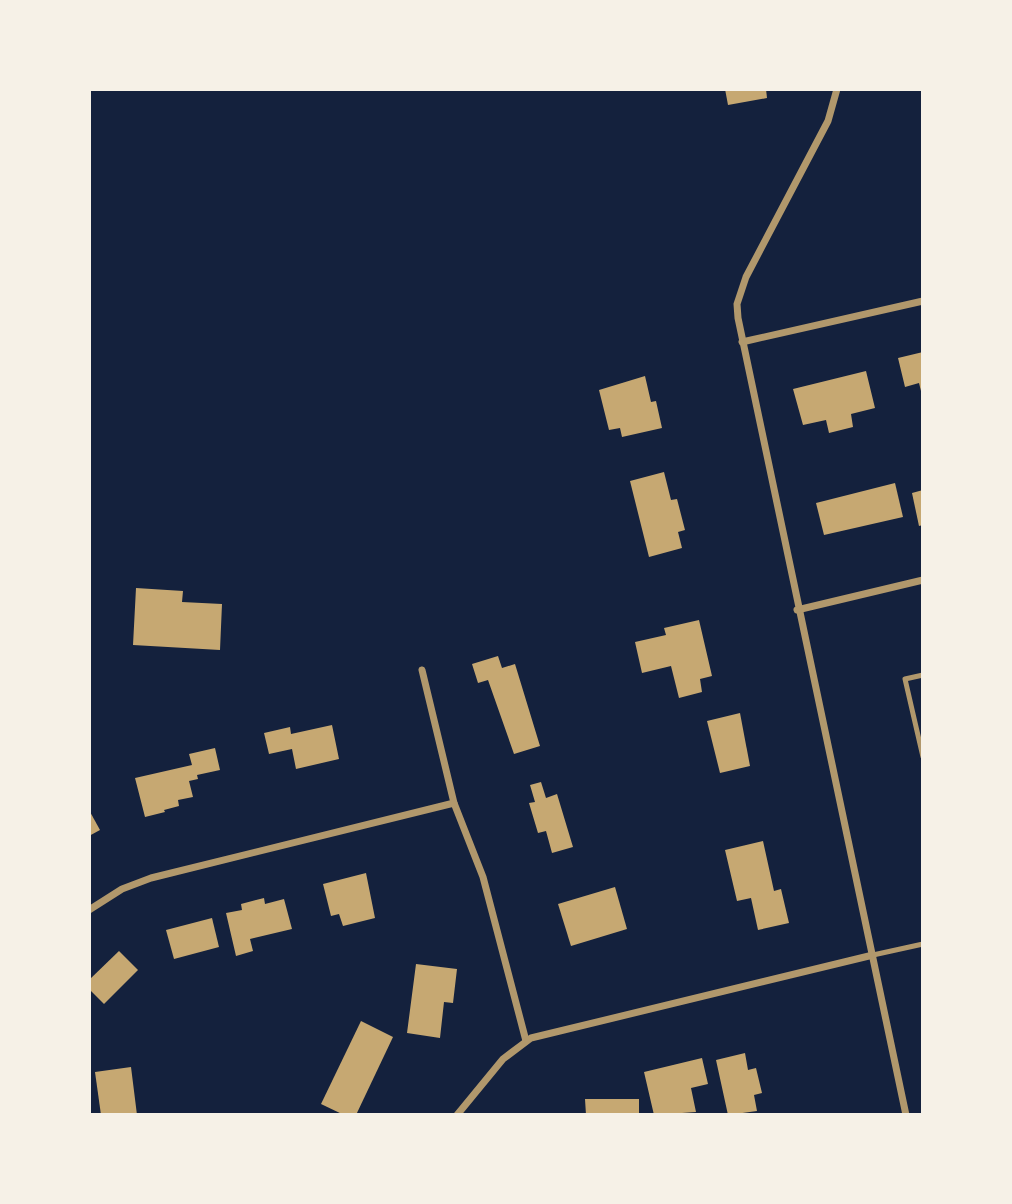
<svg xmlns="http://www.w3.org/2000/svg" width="1012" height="1204" font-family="'Archivo Narrow',sans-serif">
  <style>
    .building { fill: #c6a872 }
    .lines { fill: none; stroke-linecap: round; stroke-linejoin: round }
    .service { stroke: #b1986c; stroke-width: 5 }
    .minor { stroke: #b1986c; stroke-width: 7 }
  </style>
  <rect width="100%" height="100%" fill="#14213d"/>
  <g class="building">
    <polygon points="725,89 766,89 767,98 728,105"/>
    <polygon points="923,352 923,395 922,395 919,383 905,387 898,358"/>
    <polygon points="866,371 875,408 851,414 853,427 829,433 826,420 803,425 793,389"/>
    <polygon points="645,376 651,402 656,401 662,428 622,437 620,428 609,430 599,390"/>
    <polygon points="664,472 671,500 677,499 685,530 678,532 682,548 649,557 630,481"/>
    <polygon points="895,483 903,517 824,535 816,503"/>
    <polygon points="923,490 923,525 919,526 912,493"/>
    <polygon points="136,588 183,591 182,602 222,604 220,650 133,645"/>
    <polygon points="699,620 712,676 700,679 702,692 679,698 671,666 642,673 635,642 666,635 664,628"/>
    <polygon points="498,656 502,668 515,664 540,746 514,754 488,680 478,683 472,664"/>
    <polygon points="740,713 750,766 720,773 707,721"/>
    <polygon points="332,725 339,759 296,769 292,749 269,754 264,733 290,727 291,734"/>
    <polygon points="215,748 220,770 197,775 198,779 189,781 193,797 178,800 179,806 164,810 165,812 145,817 135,778 192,765 189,754"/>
    <polygon points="541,782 546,798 557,794 573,847 552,853 546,831 538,833 529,803 535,802 530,785"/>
    <polygon points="89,810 100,830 89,836"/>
    <polygon points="763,841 774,891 781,889 789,923 758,930 751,898 737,901 725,850"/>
    <polygon points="366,873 375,918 343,926 339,914 331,916 323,884"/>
    <polygon points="615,887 627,929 571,946 558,904"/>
    <polygon points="264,898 265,904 284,899 292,929 250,939 253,951 236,956 226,913 242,910 241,904"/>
    <polygon points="212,918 219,947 174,959 166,930"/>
    <polygon points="119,951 138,970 104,1004 89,989 89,980"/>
    <polygon points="416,964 457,969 453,1003 444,1002 440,1038 407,1033"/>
    <polygon points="361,1021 393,1037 356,1115 344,1115 321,1104"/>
    <polygon points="745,1053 748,1070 756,1068 762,1093 754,1095 757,1111 728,1115 716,1060"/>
    <polygon points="702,1058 708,1084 691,1088 696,1112 654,1115 644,1072"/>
    <polygon points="131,1067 137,1115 101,1115 95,1072"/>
    <polygon points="585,1099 639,1099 639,1115 586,1115"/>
  </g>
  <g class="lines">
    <g class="service">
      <polyline points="923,675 905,679 923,757"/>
      <polyline points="873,955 923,944"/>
    </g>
    <g class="minor">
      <polyline points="837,89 828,121 746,277 737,304 738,318 906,1115"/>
      <polyline points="742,342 923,301"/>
      <polyline points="797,610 923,580"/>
      <polyline points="422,670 454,803 483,877 526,1041"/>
      <polyline points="89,910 122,889 151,878 454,803"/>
      <polyline points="457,1115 503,1059 531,1038 873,955"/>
    </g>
  </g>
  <rect width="1012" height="1204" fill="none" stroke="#f6f1e7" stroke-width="182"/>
</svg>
